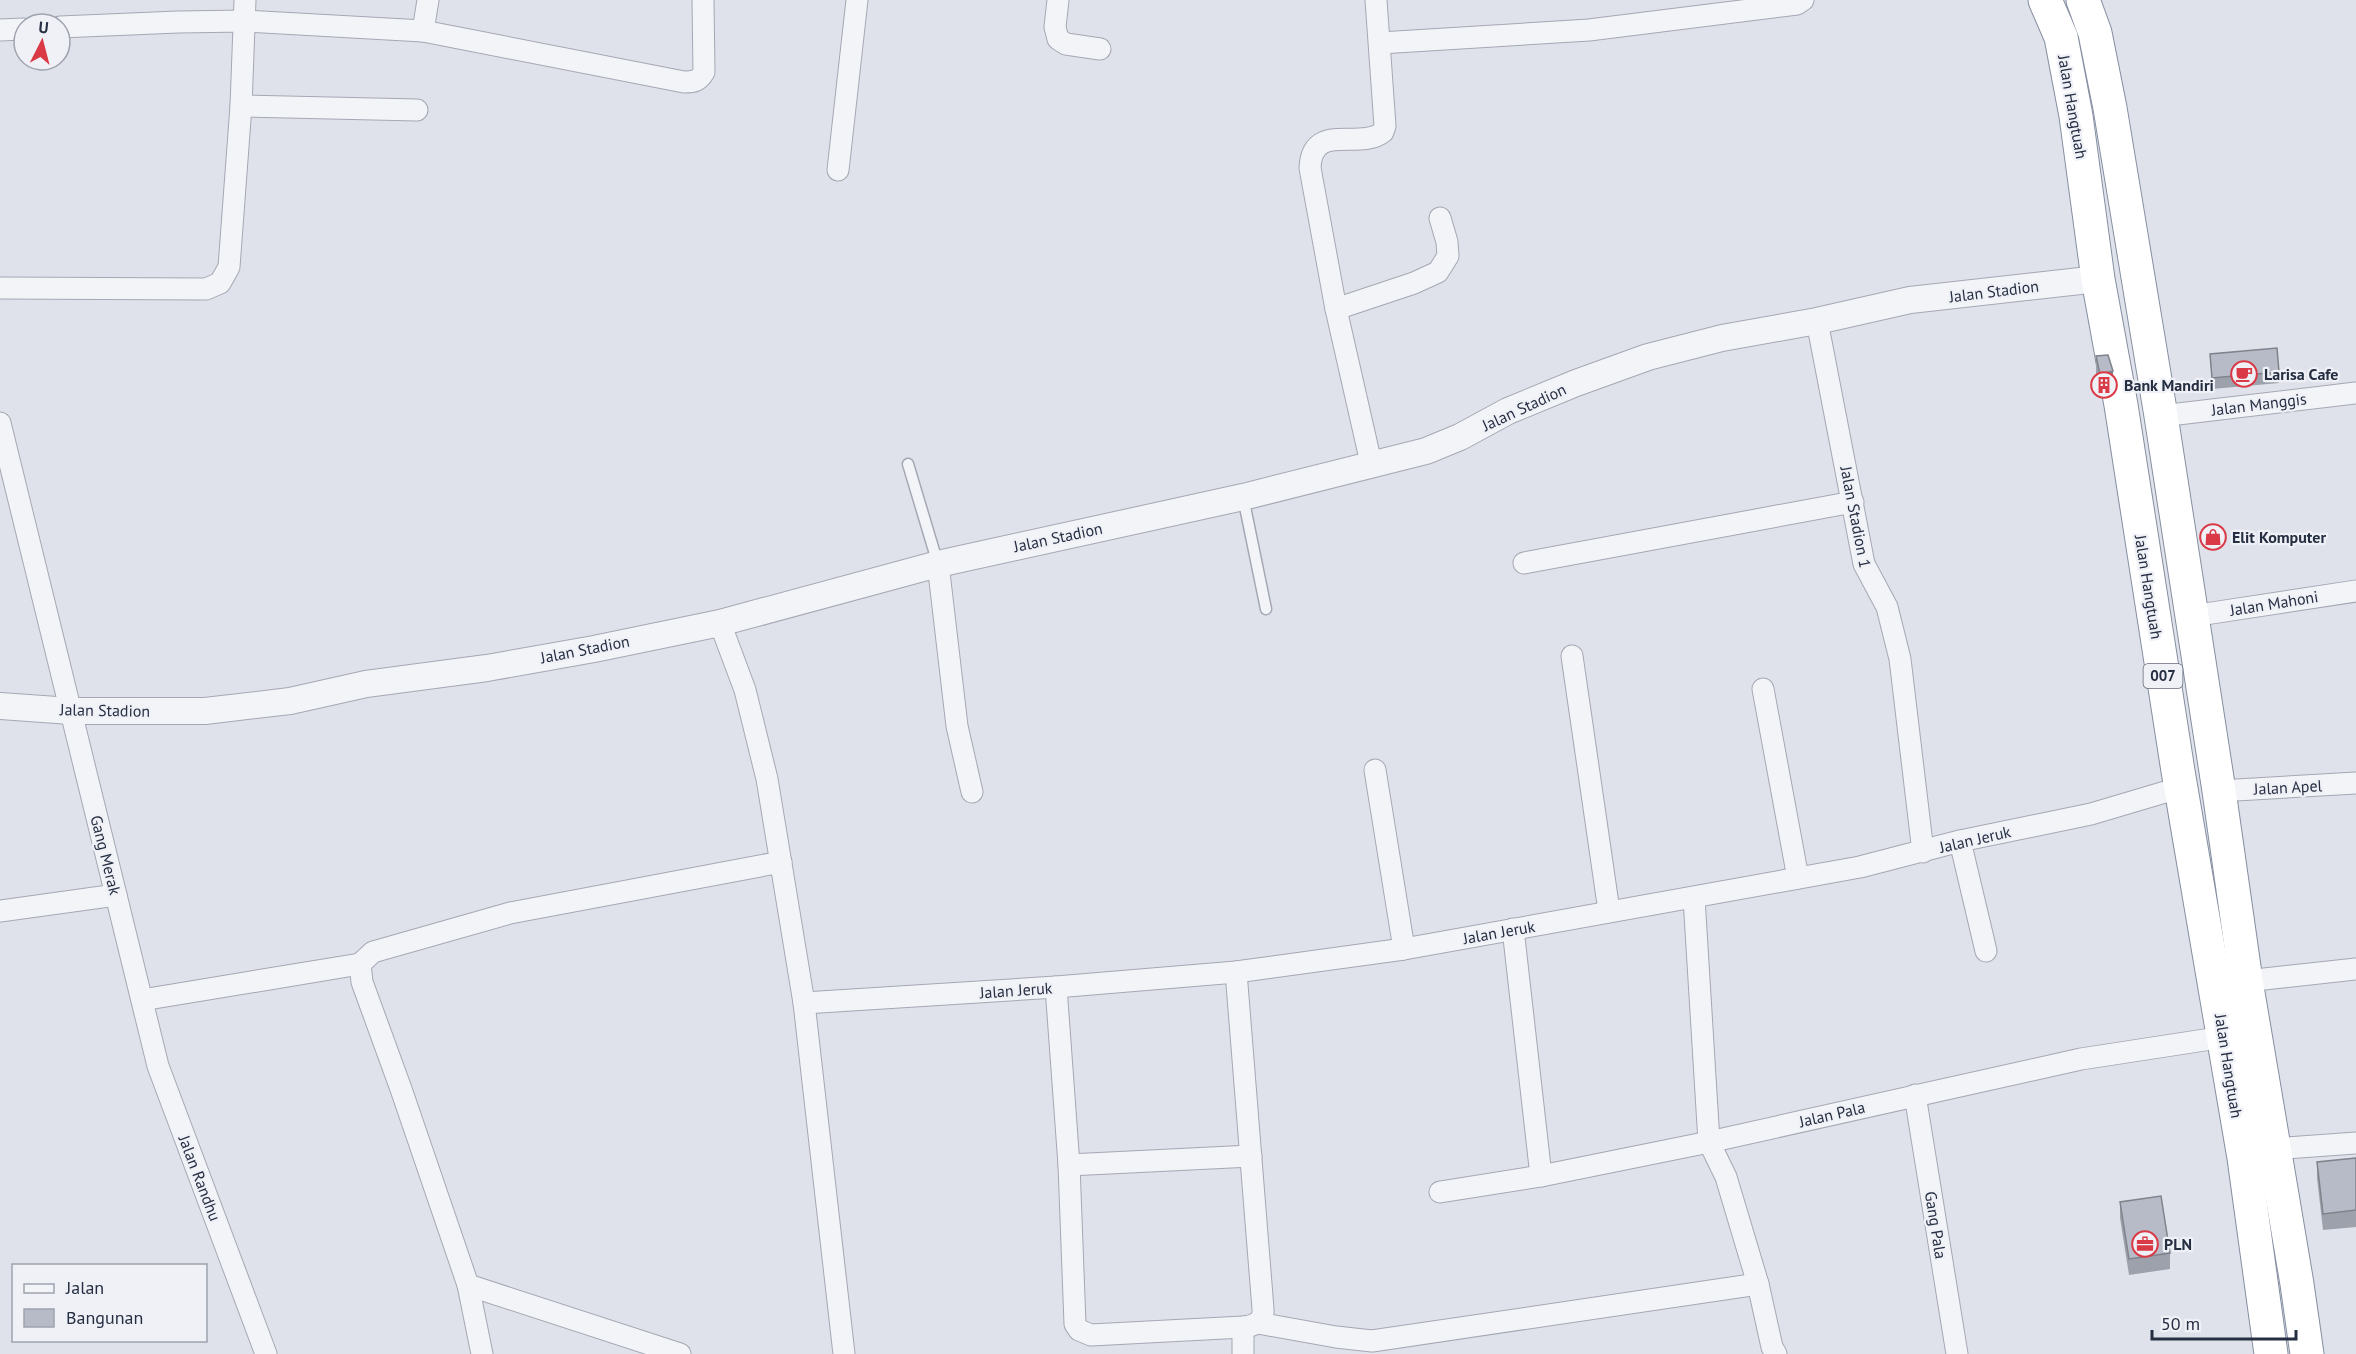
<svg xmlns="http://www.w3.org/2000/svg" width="2356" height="1354" font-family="'PT Sans',sans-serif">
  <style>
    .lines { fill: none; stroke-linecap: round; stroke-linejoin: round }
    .service-casing { stroke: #a4a8b4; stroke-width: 13 }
    .minor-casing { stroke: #a4a8b4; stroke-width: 23 }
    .tertiary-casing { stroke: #a4a8b4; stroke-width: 28 }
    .trunk-casing { stroke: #858ea1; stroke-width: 35 }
    .service { stroke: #f2f4f7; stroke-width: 10 }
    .minor { stroke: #f2f4f7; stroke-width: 21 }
    .tertiary { stroke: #f2f4f7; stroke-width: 26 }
    .trunk { stroke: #fff; stroke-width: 33 }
    .wall { fill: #9da1ab }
    .shaded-wall { fill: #7f838b }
    .building { fill: #b6bbc7; stroke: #7f838b; stroke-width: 1.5 }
    .labels { text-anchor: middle; stroke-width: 4.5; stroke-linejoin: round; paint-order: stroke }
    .shield { fill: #eff1f7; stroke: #626878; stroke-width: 1.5 }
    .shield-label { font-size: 15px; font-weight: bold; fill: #262e42 }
    .street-label { font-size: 16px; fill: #262e42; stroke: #eff1f7 }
    .poi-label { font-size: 16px; font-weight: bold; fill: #262e42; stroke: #eff1f7; text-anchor: start }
  </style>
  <rect width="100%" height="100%" fill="#dfe2ea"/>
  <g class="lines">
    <g class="service-casing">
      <g id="service">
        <polyline points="908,464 938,564"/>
        <polyline points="1243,497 1266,609"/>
      </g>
    </g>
    <g class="minor-casing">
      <g id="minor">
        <polyline points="1058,0 1055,27 1058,39 1066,44 1100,49"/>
        <polyline points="60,27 178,22 244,21 423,31 428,0"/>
        <polyline points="0,30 24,29"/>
        <path d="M423,31L684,82C694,82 699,81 704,72L703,0"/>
        <polyline points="1380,43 1589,30 1797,4 1803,0"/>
        <polyline points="241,106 417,110"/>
        <polyline points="838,170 857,0"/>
        <polyline points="0,288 206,289 220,283 229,267 241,106 245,0"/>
        <polyline points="1336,309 1414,283 1438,272 1448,256 1447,242 1440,218"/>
        <polyline points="1817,321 1864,564 1887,607 1900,659 1923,852"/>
        <polyline points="2161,416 2356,393"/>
        <polyline points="0,423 158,1066 266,1354"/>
        <path d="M1371,463L1336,309L1310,168C1312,121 1359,151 1383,132L1385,126L1376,0"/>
        <polyline points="1524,563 1853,502"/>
        <polyline points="938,564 957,726 972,792"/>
        <polyline points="2192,616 2356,591"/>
        <polyline points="720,623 745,690 767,779 804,1003 844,1354"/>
        <polyline points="1572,656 1609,911"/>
        <polyline points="1763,689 1798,878"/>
        <polyline points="1375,770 1404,949"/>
        <polyline points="2219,791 2356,783"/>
        <polyline points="1960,841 1986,951"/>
        <polyline points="1694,898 1709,1142 1726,1177 1758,1284 1772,1347 1776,1354"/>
        <polyline points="0,911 116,895"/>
        <polyline points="1513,929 1541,1176"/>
        <polyline points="2246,981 2356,969"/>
        <path d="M1056,987L1069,1165L1075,1324L1079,1330L1091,1335L1243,1327C1254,1326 1264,1322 1263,1309L1236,972"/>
        <polyline points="142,1000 360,964"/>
        <polyline points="804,1003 1056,987 1236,972 1404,949 1860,867 1960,841 2091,814 2182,787"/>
        <polyline points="1915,1095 1957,1354"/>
        <polyline points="2273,1149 2356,1143"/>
        <polyline points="1069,1165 1251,1156"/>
        <polyline points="1440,1192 1541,1176 1709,1142 2081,1059 2224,1037"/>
        <polyline points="468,1285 680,1354"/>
        <polyline points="1258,1323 1336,1337 1372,1341 1758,1284"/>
        <polyline points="1243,1327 1243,1354"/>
        <polyline points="482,1354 468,1285 401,1089 362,982 360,964 373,952 510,913 781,862"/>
      </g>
    </g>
    <g class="tertiary-casing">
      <polyline id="tertiary" points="0,706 71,711 205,711 290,701 366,684 487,668 594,649 720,623 938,564 1243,497 1426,451 1460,437 1508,411 1576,383 1648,357 1722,338 1817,321 1910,300 2098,279"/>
    </g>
    <g class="trunk-casing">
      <g id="trunk">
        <polyline points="2045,0 2061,37 2076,116 2098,279 2121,405 2178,771 2244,1158 2271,1354"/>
        <polyline points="2083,0 2095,33 2110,108 2161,416 2219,791 2246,981 2297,1284 2307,1354"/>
      </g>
    </g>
    <use href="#service" class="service"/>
    <use href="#minor" class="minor"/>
    <use href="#tertiary" class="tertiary"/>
    <use href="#trunk" class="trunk"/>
  </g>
  <g class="wall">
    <polygon points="2210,354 2279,372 2279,383 2212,389"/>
    <polygon points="2096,356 2113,392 2100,395 2096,378"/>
    <polygon points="2356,1158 2356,1227 2323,1230 2317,1178 2317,1162"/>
    <polygon points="2120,1202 2170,1253 2170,1269 2129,1275 2120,1218"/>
  </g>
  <polygon class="shaded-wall" points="2113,371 2113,392 2100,395 2100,374"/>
  <g class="building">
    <polygon points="2277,348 2279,372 2212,378 2210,354"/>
    <polygon points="2108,355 2113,371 2100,374 2096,356"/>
    <polygon points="2356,1158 2356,1210 2323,1214 2317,1162"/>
    <polygon points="2161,1196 2170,1253 2129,1259 2120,1202"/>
  </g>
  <defs>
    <g id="cafe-ring" transform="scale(1.35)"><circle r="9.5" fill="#eff1f7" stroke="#da3946" stroke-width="1.5"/><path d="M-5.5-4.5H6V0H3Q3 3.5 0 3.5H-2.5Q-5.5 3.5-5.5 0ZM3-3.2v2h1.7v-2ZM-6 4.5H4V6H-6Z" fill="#da3946"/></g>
    <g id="building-ring" transform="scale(1.35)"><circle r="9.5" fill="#eff1f7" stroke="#da3946" stroke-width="1.5"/><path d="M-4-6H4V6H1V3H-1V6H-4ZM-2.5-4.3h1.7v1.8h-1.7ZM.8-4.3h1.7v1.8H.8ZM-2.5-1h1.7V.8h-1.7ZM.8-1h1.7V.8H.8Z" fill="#da3946"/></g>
    <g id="shop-ring" transform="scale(1.35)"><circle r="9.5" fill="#eff1f7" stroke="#da3946" stroke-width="1.5"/><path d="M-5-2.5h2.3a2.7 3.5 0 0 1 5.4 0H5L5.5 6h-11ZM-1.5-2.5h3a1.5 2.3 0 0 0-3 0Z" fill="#da3946"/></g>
    <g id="office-ring" transform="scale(1.35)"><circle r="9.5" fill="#eff1f7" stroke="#da3946" stroke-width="1.5"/><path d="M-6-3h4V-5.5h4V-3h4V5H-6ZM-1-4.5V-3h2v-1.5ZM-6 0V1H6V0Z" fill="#da3946"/></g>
  </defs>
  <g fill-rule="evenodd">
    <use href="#cafe-ring" x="2244" y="374"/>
    <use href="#building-ring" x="2104" y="385"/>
    <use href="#shop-ring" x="2213" y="537"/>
    <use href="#office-ring" x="2145" y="1244"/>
  </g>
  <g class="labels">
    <rect class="shield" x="2143.5" y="664" width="39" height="24" rx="4.5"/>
    <g class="shield-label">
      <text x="2163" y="681">007</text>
    </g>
    <g class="street-label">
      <text transform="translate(2073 107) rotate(80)" y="6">Jalan Hangtuah</text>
      <text transform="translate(1994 291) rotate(-7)" y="6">Jalan Stadion</text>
      <text transform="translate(2259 404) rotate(-7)" y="6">Jalan Manggis</text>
      <text transform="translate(1524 407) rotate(-25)" y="6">Jalan Stadion</text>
      <text transform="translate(1856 517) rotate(79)" y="6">Jalan Stadion 1</text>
      <text transform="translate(1058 537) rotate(-12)" y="6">Jalan Stadion</text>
      <text transform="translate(2149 587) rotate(81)" y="6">Jalan Hangtuah</text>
      <text transform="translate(2274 603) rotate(-9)" y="6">Jalan Mahoni</text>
      <text transform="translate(585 649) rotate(-11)" y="6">Jalan Stadion</text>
      <text transform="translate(105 710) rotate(1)" y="6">Jalan Stadion</text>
      <text transform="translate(2288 787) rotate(-3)" y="6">Jalan Apel</text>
      <text transform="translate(1975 839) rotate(-13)" y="6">Jalan Jeruk</text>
      <text transform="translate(106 855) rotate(76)" y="6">Gang Merak</text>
      <text transform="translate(1499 932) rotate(-10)" y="6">Jalan Jeruk</text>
      <text transform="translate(1016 990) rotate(-4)" y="6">Jalan Jeruk</text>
      <text transform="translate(2229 1066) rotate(81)" y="6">Jalan Hangtuah</text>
      <text transform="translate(1832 1114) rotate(-13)" y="6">Jalan Pala</text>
      <text transform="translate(200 1178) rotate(69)" y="6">Jalan Randhu</text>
      <text transform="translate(1936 1225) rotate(81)" y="6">Gang Pala</text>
    </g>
    <g class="poi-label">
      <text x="2264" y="380">Larisa Cafe</text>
      <text x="2124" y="391">Bank Mandiri</text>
      <text x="2232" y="543">Elit Komputer</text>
      <text x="2164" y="1250">PLN</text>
    </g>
  </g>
  <rect x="12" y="1264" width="195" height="78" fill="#eff1f7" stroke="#9fa3af" stroke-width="1.5"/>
  <rect x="24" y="1284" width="30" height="9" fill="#f2f4f7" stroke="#9fa3af" stroke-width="1.5"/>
  <text x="66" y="1294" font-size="18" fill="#262e42">Jalan</text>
  <rect x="24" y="1309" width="30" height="18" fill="#b6bbc7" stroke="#9fa3af" stroke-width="1.5"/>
  <text x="66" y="1324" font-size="18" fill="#262e42">Bangunan</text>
  <g transform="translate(42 42) rotate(6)"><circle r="28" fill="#eff1f7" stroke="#9fa3af" stroke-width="1.5"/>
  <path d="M0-4.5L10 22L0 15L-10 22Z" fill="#da3946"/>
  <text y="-9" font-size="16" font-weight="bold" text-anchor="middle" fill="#262e42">U</text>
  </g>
  <path d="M2152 1330v9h144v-9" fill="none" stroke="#262e42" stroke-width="3"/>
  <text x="2161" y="1330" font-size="18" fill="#262e42" stroke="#eff1f7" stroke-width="4.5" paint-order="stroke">50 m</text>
</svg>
